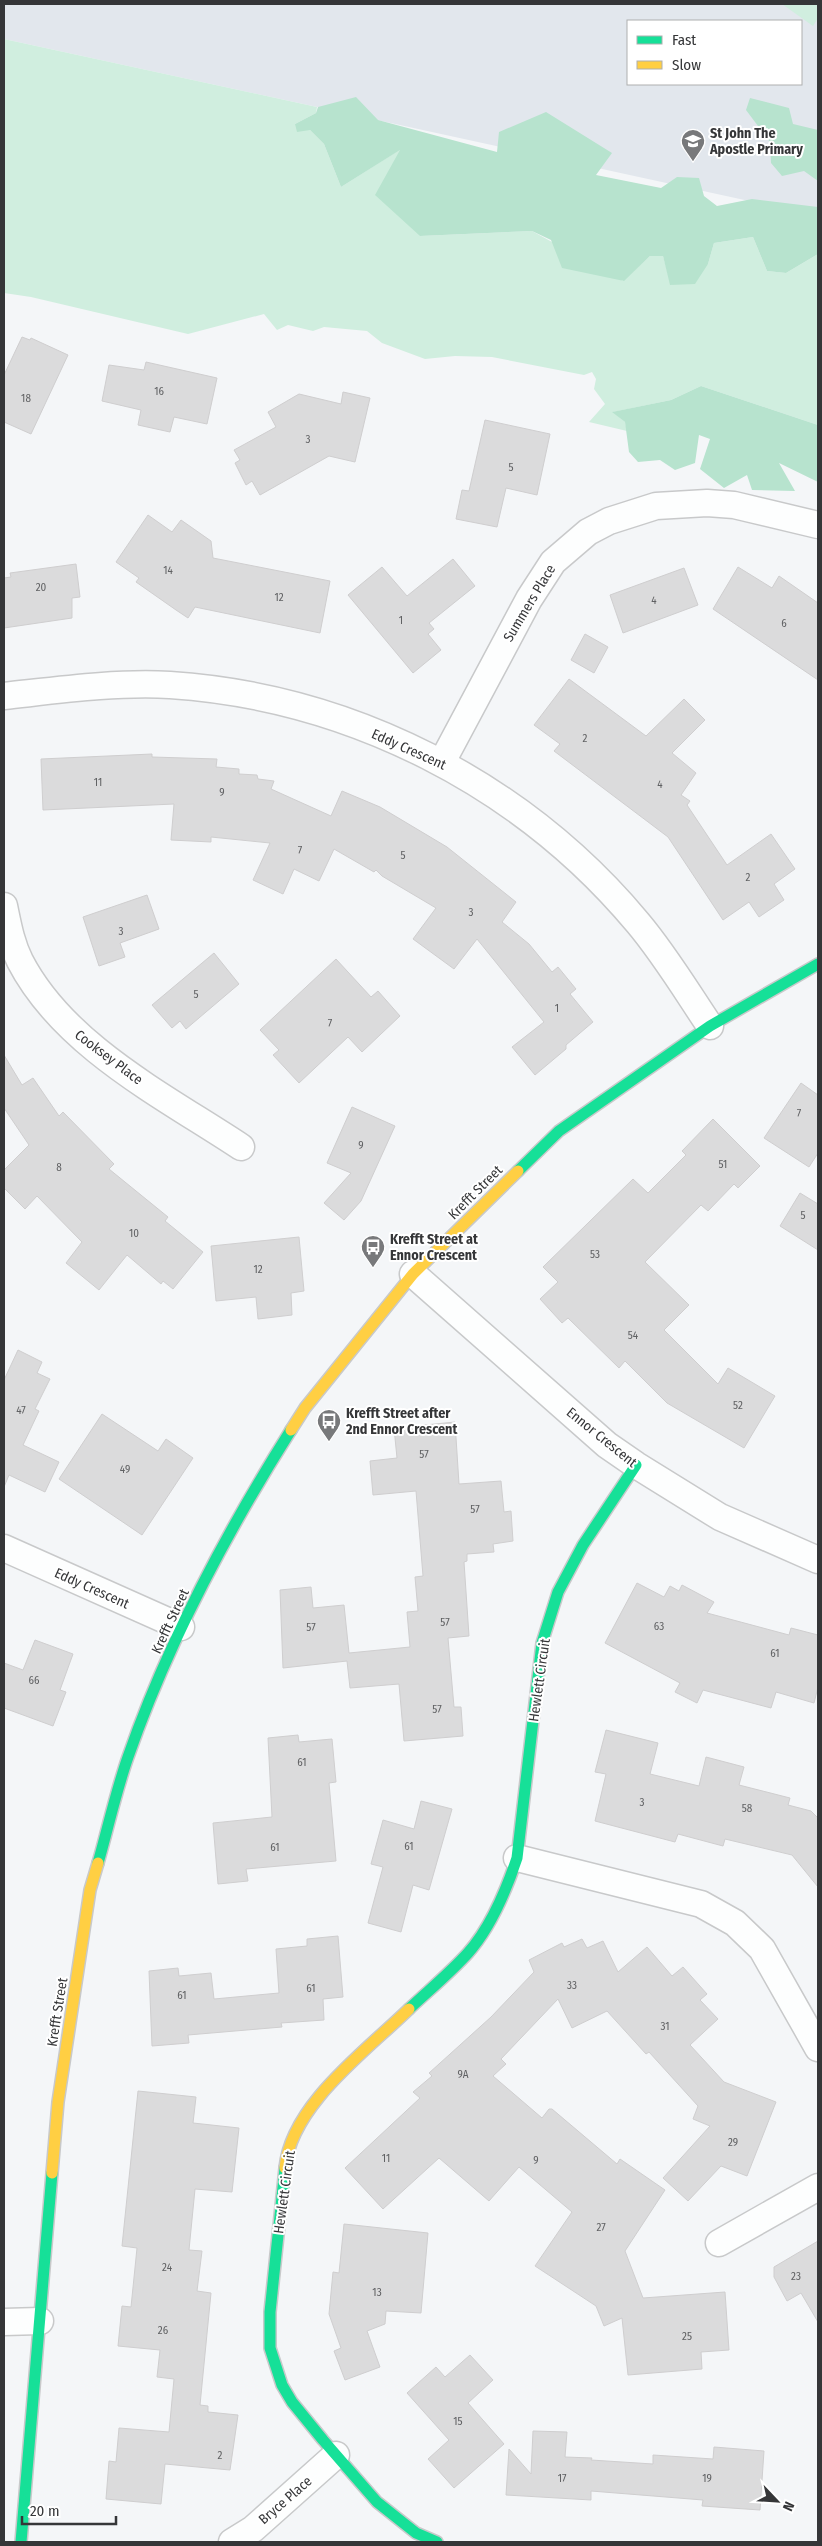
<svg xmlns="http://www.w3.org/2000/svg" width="822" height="2546" font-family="'Fira Sans Condensed',sans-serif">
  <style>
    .built { fill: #e2e7ed; fill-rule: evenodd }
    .green { fill: #d0eedf }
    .forest { fill: #b7e3ce }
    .building { fill: #dbdbdc; stroke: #cfcecf }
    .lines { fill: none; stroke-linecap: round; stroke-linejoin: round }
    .street-casing { stroke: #c8c9ca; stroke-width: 29 }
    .fast-casing { stroke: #c8c9ca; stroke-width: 14 }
    .slow-casing { stroke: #c8c9ca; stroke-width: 14 }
    .street { stroke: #fdfefe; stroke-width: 26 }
    .fast { stroke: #16e098; stroke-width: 11 }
    .slow { stroke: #ffcf43; stroke-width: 11 }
    .labels { text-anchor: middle; stroke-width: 4; stroke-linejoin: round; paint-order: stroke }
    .number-label { font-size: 11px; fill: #606163 }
    .poi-label { font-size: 14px; font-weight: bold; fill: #353638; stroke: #fff; text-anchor: start }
    .street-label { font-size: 14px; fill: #353638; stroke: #fff }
  </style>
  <rect width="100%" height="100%" fill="#f4f6f8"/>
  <path class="built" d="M4,4H818V216L4,39ZM628,21H801V84H628Z"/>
  <g class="green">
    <polygon points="782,4 818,4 818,18 813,26"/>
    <polygon points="4,39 317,107 316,113 295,124 310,130 324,144 341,187 401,149 420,236 532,231 623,281 650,256 663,256 671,285 708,264 714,243 753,237 767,271 786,273 818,254 818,425 701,386 671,400 613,412 625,422 627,431 589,422 605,404 594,389 596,379 592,372 584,375 492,357 455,356 425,359 382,343 367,331 324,327 313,331 288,325 277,330 264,314 188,334 31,297 4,293"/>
  </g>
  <g class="forest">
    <polygon points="356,97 378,120 497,152 499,132 546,112 612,153 596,175 661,188 677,177 699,178 704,196 717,206 752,199 818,207 818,254 786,273 767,271 753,237 714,243 708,264 695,284 670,285 663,256 650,256 624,281 562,268 551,240 532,231 420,236 375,195 400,150 341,187 324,144 310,130 297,132 295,124 316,113 318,107"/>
    <polygon points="750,98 789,108 793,124 818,130 818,181 804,171 782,176 771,163 770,142 746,110"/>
    <polygon points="701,386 818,425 818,482 779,463 795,491 752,490 747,475 724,488 700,469 710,439 699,435 695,463 675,470 660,460 638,462 629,452 625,422 612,412 671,400"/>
  </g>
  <g class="building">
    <polygon points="22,337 30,340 31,338 68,355 31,434 4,422 4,375"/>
    <polygon points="146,362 217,378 207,424 174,417 170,432 138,425 141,410 102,401 109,365 144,370"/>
    <polygon points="343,392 370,398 355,462 329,456 260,495 252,481 246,485 235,463 240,460 234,450 276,427 268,412 299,394 341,404"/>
    <polygon points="485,420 550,434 537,495 506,488 497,527 456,519 462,490 469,491"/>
    <polygon points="148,515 172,532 181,520 211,541 213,558 330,581 320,633 195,607 188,618 176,610 136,582 139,578 116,562"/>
    <polygon points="453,559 475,586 429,623 434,629 428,634 441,650 413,673 348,595 382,567 407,596"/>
    <polygon points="76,564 80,597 72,598 72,618 4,628 4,578 11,577 10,573"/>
    <polygon points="738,567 772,588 779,576 818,603 818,680 713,609"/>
    <polygon points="684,568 698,605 623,633 610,595"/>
    <polygon points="585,634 608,647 594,673 571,660"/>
    <polygon points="569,679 646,736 684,699 705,720 672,753 696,773 681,795 690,801 687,805 727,865 771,834 795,869 774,884 784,900 759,917 749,902 723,920 668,837 554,751 560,744 534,725"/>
    <polygon points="152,754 152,757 217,759 216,767 239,769 239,774 257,775 258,779 274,781 271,789 331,816 342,791 380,807 447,847 516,902 502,922 529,944 552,972 558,967 576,989 570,994 593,1022 566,1045 566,1049 535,1075 512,1047 544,1022 477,939 454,969 413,939 436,908 382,876 376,870 374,872 334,849 319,881 294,869 283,894 253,880 270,843 211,837 211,842 171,840 174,804 43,810 41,759"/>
    <polygon points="147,895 159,929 120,943 125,957 99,966 83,917"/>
    <polygon points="214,953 239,984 186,1029 180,1021 172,1028 152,1005"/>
    <polygon points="336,959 371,997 378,991 400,1016 362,1052 348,1037 299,1083 273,1055 279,1050 260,1030"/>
    <polygon points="4,1055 22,1085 33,1078 59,1116 63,1112 114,1164 109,1169 168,1217 165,1221 203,1252 173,1289 163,1281 161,1284 127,1255 99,1290 66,1263 82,1242 37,1196 25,1209 4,1188 4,1170 29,1145 4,1108"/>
    <polygon points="801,1083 818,1095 818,1153 809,1167 764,1138"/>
    <polygon points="352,1107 395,1126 361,1201 344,1220 324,1203 351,1173 327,1163"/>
    <polygon points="713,1119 760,1166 738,1188 734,1184 708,1211 701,1205 645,1262 689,1305 664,1330 718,1384 728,1368 775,1396 744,1448 667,1403 625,1361 619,1368 568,1318 562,1323 540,1299 558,1282 543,1267 633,1179 648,1193 686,1155 682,1151"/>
    <polygon points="800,1193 818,1204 818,1250 780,1226"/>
    <polygon points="299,1237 304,1291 291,1293 292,1315 258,1319 256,1297 216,1301 211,1246"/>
    <polygon points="18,1350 42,1362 37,1373 50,1379 35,1409 39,1411 23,1445 59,1462 45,1492 9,1475 4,1487 4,1380"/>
    <polygon points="102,1414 158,1451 166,1439 193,1458 142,1535 59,1479"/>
    <polygon points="455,1422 459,1484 501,1481 504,1512 511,1511 513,1541 493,1544 494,1552 467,1554 467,1561 464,1562 469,1636 448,1638 454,1707 461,1707 463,1736 404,1741 399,1684 350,1688 347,1661 283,1668 280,1590 311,1587 313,1608 344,1605 349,1653 410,1647 407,1612 418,1611 415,1577 423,1576 416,1491 373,1495 370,1461 397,1458 394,1428"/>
    <polygon points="637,1583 664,1597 670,1586 679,1591 682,1585 714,1602 707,1613 789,1635 791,1628 818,1635 818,1687 814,1703 776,1692 771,1708 703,1690 697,1703 675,1692 680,1683 605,1643"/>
    <polygon points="35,1640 73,1654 60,1690 66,1692 53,1726 4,1708 4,1663 23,1670"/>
    <polygon points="606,1730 658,1743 650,1774 699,1786 706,1757 744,1767 739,1785 790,1798 788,1805 811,1811 818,1818 818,1887 792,1855 725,1839 723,1846 678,1834 675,1842 595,1821 606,1774 595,1772"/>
    <polygon points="298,1735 299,1742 332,1739 336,1782 329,1783 336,1861 246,1869 248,1881 218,1884 213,1823 272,1817 268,1738"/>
    <polygon points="421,1801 452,1809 429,1890 413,1885 401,1932 368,1923 383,1867 371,1864 383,1820 414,1829"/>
    <polygon points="338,1936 343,1997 323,1999 324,2020 281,2023 282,2027 188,2035 189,2043 152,2046 149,1971 178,1968 179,1976 211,1973 214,1999 279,1993 276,1949 307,1946 307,1939"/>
    <polygon points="582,1939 587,1948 603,1941 618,1972 647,1947 672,1976 683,1967 707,1994 700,2000 718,2019 690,2045 724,2082 776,2102 747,2176 721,2166 688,2201 663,2178 710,2126 693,2119 698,2106 649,2052 646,2054 607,2011 572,2028 558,1999 501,2059 506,2064 493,2076 542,2118 549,2109 552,2109 617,2164 620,2159 665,2190 625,2251 643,2298 725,2292 729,2350 701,2352 702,2369 628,2375 622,2318 604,2326 596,2306 535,2266 572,2212 519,2167 489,2201 439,2158 383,2209 345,2168 420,2098 413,2092 432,2076 429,2073 491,2017 534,1972 529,1960 562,1943 564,1947"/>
    <polygon points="138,2091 196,2097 193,2123 239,2128 232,2192 195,2189 189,2250 202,2251 197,2291 211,2293 200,2405 208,2406 208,2412 238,2415 230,2470 165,2464 161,2504 106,2499 109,2461 116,2462 119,2428 169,2432 174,2379 157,2377 160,2350 118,2346 122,2306 131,2307 137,2248 122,2246"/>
    <polygon points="344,2224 428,2233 421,2313 386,2311 385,2324 367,2331 380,2367 345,2380 334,2351 341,2348 329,2314 333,2272 339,2273"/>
    <polygon points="818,2241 818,2322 801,2293 787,2301 774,2277 774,2267"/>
    <polygon points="470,2355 493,2380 468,2403 504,2444 454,2488 428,2459 449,2440 407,2393 436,2367 445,2377"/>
    <polygon points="533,2431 567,2432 565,2457 592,2458 591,2460 653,2464 653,2455 713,2459 714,2447 764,2451 760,2510 702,2506 703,2500 591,2491 591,2500 506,2495 509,2449 531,2474"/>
  </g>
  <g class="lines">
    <g class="street-casing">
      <g id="street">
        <path d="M4,696C59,690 115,682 170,685C351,697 522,784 638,923C665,955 687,992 710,1026"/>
        <polyline points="442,762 529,599 553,562 588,532 609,521 656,506 707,503 734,505 818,525"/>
        <path d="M4,906C8,925 11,943 20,961C64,1046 164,1096 241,1147"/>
        <polyline points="413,1274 607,1445 636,1465 720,1517 818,1560"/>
        <polyline points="4,1548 181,1627"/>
        <polyline points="517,1858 701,1904 735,1923 762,1949 818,2048"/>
        <polyline points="719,2243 818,2187"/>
        <polyline points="4,2322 40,2321"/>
        <polyline points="232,2542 253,2529 336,2455"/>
      </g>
    </g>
    <g class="fast-casing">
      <g id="fast">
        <polyline points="518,1171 559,1131 710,1026 818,964"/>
        <path d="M98,1863C108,1828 116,1791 128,1757C168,1642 226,1533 291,1430"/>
        <path d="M409,2009C428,1991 450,1973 468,1953C491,1927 506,1891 517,1858L542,1643L558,1592L583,1545L636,1465"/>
        <polyline points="285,2168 270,2312 270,2348 282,2385 292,2402 323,2440 377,2502 416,2533 437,2542"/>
        <polyline points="21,2542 52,2173"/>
      </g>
    </g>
    <g class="slow-casing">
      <g id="slow">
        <polyline points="291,1430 305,1408 413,1274 518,1171"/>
        <path d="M285,2168C291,2105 366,2051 409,2009"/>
        <polyline points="52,2173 58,2102 90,1890 98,1863"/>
      </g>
    </g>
    <use href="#street" class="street"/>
    <use href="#fast" class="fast"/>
    <use href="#slow" class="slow"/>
  </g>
  <defs>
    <g id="school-pin" transform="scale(1.25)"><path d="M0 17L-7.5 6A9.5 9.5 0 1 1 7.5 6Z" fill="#78797b" stroke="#fff"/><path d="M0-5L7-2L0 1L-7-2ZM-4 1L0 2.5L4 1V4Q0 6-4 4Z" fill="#fff"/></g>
    <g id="bus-pin" transform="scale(1.25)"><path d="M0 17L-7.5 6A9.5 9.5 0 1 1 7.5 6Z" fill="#78797b" stroke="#fff"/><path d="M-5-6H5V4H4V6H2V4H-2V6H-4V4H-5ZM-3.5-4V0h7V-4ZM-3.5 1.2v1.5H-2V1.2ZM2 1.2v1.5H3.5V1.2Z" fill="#fff"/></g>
  </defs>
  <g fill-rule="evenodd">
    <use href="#school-pin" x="693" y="141"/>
    <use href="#bus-pin" x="373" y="1247"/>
    <use href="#bus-pin" x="329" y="1421"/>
  </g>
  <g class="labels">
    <g class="number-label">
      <text x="159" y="395">16</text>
      <text x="26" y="402">18</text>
      <text x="308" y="443">3</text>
      <text x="511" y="471">5</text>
      <text x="168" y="574">14</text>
      <text x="41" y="591">20</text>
      <text x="279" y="601">12</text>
      <text x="654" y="604">4</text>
      <text x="401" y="624">1</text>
      <text x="784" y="627">6</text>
      <text x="585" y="742">2</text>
      <text x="98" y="786">11</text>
      <text x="660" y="788">4</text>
      <text x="222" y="796">9</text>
      <text x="300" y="854">7</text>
      <text x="403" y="859">5</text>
      <text x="748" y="881">2</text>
      <text x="471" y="916">3</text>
      <text x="121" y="935">3</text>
      <text x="196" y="998">5</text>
      <text x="557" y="1012">1</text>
      <text x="330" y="1027">7</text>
      <text x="799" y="1117">7</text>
      <text x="361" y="1149">9</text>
      <text x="723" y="1168">51</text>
      <text x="59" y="1171">8</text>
      <text x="803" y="1219">5</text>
      <text x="134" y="1237">10</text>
      <text x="595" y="1258">53</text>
      <text x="258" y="1273">12</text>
      <text x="633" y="1339">54</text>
      <text x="738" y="1409">52</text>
      <text x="21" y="1414">47</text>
      <text x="424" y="1458">57</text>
      <text x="125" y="1473">49</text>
      <text x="475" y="1513">57</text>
      <text x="445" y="1626">57</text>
      <text x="659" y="1630">63</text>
      <text x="311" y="1631">57</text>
      <text x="775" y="1657">61</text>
      <text x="34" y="1684">66</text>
      <text x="437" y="1713">57</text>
      <text x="302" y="1766">61</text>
      <text x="642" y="1806">3</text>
      <text x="747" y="1812">58</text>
      <text x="409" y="1850">61</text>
      <text x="275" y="1851">61</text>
      <text x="572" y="1989">33</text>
      <text x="311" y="1992">61</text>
      <text x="182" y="1999">61</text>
      <text x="665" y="2030">31</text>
      <text x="463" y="2078">9A</text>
      <text x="733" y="2146">29</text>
      <text x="386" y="2162">11</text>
      <text x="536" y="2164">9</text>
      <text x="601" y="2231">27</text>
      <text x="167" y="2271">24</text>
      <text x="796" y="2280">23</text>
      <text x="377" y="2296">13</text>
      <text x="163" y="2334">26</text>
      <text x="687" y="2340">25</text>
      <text x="458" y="2425">15</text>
      <text x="220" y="2459">2</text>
      <text x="562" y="2482">17</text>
      <text x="707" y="2482">19</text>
    </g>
    <g class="poi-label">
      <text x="710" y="138">St John The<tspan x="710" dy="16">Apostle Primary</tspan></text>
      <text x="390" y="1244">Krefft Street at<tspan x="390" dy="16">Ennor Crescent</tspan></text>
      <text x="346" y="1418">Krefft Street after<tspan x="346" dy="16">2nd Ennor Crescent</tspan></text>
    </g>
    <g class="street-label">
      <text transform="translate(529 603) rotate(-59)" y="5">Summers Place</text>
      <text transform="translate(409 749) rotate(24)" y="5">Eddy Crescent</text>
      <text transform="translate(109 1057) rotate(37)" y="5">Cooksey Place</text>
      <text transform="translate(475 1192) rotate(-45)" y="5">Krefft Street</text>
      <text transform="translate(602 1437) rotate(39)" y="5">Ennor Crescent</text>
      <text transform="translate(92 1588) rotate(24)" y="5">Eddy Crescent</text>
      <text transform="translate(170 1621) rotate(-65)" y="5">Krefft Street</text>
      <text transform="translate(539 1680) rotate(-82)" y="5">Hewlett Circuit</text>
      <text transform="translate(57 2012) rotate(-81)" y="5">Krefft Street</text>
      <text transform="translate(284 2192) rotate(-82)" y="5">Hewlett Circuit</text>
      <text transform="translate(285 2500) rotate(-41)" y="5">Bryce Place</text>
    </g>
  </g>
  <rect width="822" height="2546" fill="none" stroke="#353638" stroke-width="10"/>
  <rect x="627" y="20" width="175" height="65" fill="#ffffff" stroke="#aeafaf"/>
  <rect x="637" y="36" width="25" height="8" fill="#16e098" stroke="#aeafaf"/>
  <text x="672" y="45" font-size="15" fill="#353638">Fast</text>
  <rect x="637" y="61" width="25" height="8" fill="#ffcf43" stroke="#aeafaf"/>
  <text x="672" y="70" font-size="15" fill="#353638">Slow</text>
  <g transform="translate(777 2501) rotate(115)" stroke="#ffffff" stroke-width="4" paint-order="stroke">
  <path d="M0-4L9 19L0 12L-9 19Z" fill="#353638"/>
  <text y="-8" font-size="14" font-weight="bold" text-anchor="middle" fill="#353638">N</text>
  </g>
  <path d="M22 2516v8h94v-8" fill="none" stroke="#353638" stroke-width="2.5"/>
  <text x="30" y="2516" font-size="15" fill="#353638" stroke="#ffffff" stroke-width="4" paint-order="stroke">20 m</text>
</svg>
